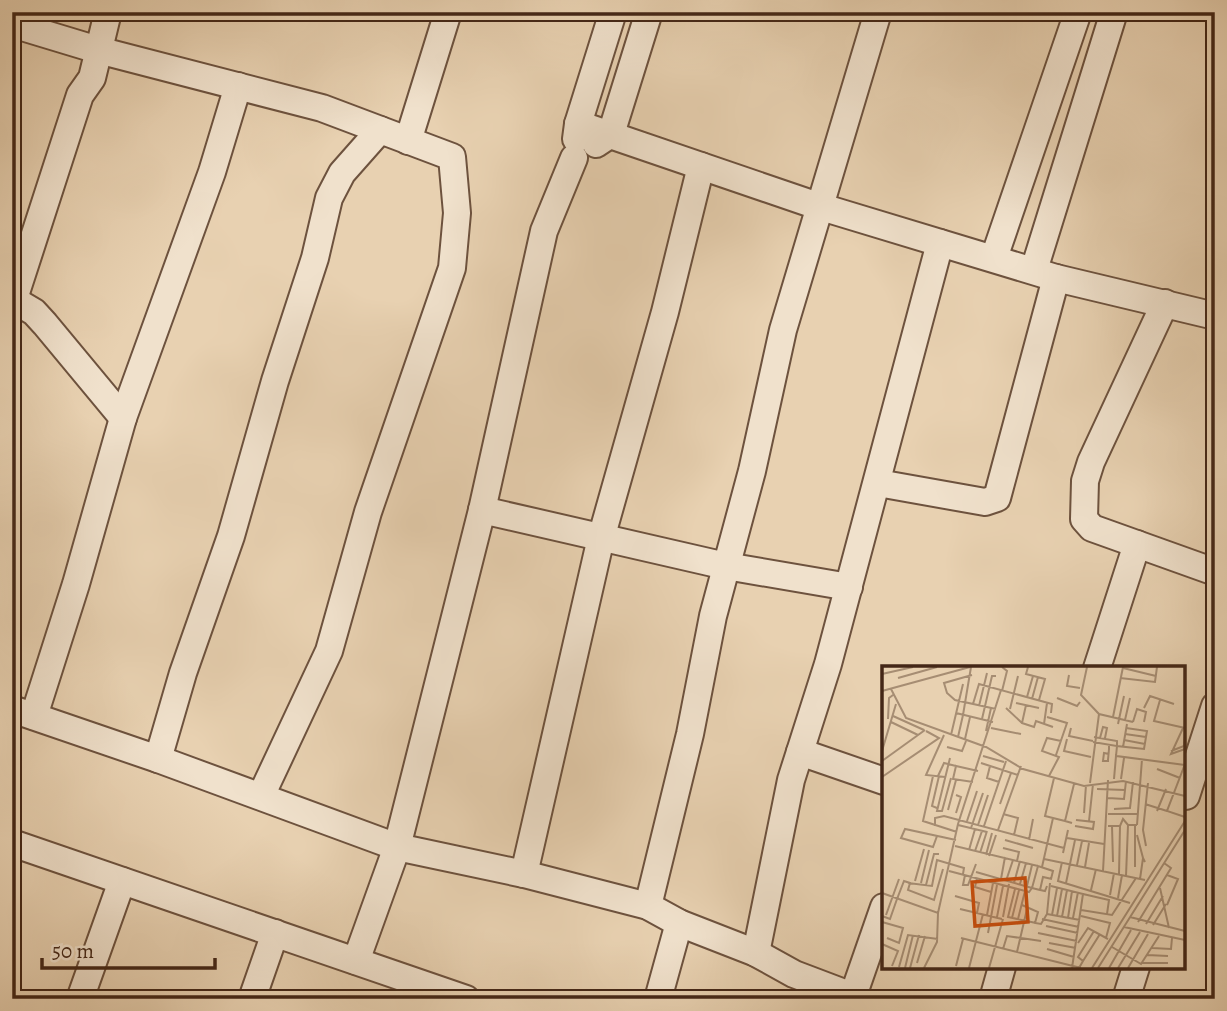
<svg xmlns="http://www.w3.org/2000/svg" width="1227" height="1011" font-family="Alegreya,serif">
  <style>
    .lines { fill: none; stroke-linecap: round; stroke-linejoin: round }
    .minor-casing { stroke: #6d523e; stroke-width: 30 }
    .minor { stroke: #f0e1cc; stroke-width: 26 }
    .inset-road { fill: none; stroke: #a68d73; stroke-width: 2 }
    .view { fill: #c74f0e; fill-opacity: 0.15; stroke: #c74f0e; stroke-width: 3.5 }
    .inset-edge { fill: none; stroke: #442717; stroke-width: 3.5 }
  </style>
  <rect width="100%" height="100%" fill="#e8d1b1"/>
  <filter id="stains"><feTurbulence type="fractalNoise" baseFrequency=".00286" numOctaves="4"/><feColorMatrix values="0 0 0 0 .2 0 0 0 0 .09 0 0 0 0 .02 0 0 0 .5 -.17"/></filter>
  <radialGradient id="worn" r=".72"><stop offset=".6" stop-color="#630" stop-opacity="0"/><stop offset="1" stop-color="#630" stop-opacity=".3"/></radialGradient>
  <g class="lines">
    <g class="minor-casing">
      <g id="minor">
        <polyline points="12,24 98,50 322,108 452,157 457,213 452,268 368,512 329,651 261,796"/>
        <polyline points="578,124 818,206 1056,278 1215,316"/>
        <polyline points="576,139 578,124 613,12"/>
        <polyline points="408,141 448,12"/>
        <polyline points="596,144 611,134 649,12"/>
        <polyline points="994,258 1078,12"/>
        <polyline points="1034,270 1114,12"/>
        <polyline points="12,299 34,312 45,324 123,418"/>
        <polyline points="14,299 80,95 92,78 108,12"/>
        <polyline points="1165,303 1091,462 1085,481 1084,519 1092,528 1215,572"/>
        <polyline points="878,483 985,502 997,498 1056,278"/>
        <polyline points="482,510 726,566 849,587"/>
        <polyline points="1097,668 1137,544"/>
        <polyline points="12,709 158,759 397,847 524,874 648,906 679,923 756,953 794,974 860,999"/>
        <polyline points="34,716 76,584 123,418 212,172 238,86"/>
        <polyline points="800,752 884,781"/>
        <polyline points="158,759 183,673 231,536 275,381 315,258 329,198 342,173 380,130"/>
        <polyline points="1186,796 1215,706"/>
        <polyline points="12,843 466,999"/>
        <polyline points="524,874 600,542 665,312 701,166"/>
        <polyline points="648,906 690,734 713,616 752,471 783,330 878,12"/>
        <polyline points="756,953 791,780 828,664 940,243"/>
        <polyline points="356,961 397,847 482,510 544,231 574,158"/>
        <polyline points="853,996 884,907"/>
        <polyline points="80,999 122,881"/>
        <polyline points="252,999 275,933"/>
        <polyline points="658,999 679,923"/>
        <polyline points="993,999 1002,967"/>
        <polyline points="1126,999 1136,967"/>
      </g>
    </g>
    <use href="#minor" class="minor"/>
  </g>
  <g transform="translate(882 666)">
    <rect width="303" height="303" fill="#e8d1b1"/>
    <path class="inset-road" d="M120,1L125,5L120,25M146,1L144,8L163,13L157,34M205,1L199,29L217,48L251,56M241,2L274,10M0,8L31,1M90,9L62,17L65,27L73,34L114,43M187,9L185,20L198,22M16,12L55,1M238,12L273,16L275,1M9,23L24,52L104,81L141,103L202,120L241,115L303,130M0,25L88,1M145,31L151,10M175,32L195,40L198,36M150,33L156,11M278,34L272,55L303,62M134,37L157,42M91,38L97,18L170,38L169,47M144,39L140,57L152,61L154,55L171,61M97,40L105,7M124,42L140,57M262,42L268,30L292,38M128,43L136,10M74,47L111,56M81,49L89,1M11,50L42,64M165,51L185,57L174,89M231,51L241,1M6,53L7,32L11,29M100,53L110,10H114M243,54L248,32M9,56L36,69M251,56L255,43L264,46L262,56M162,58L165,37M236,58L242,30M109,62L139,68M189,62L187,70L211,75M301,62L289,88L303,83M104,65L109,42M243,68L264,71M62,69L44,109L63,111M69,69L81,18M76,71L81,49M212,71L235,75V80L262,83L265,65L244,62M218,72L221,61L225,62L223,72M83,73L88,51M185,73L182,85L209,91M242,74L263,78M211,76L235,80L234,90M65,81L80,85L84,75M241,81L245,58M0,85L14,38M289,85L302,80L303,70M227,88L222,87L221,95H226V94L227,83V79M101,90L122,96M68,92L55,145H60L69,112M0,95L43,64M99,97L136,109M108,100L105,112L117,116M275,103L298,112M51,110L41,155L75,166M56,110L62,97L74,100M167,110L177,91L160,85L165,72L179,75M0,111L57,72L44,65M172,112L163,150L183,155M232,113L234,90L303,99M239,113L242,92M91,116L71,113L74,100L96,105M208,117L217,48M215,123L243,124M226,132L242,133L244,115M118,138L129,107M263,138L285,145M55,142L50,140L57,110M232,143L248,142L251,116M66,144L74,114M275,145L284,123M74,147L79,131L74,129M202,147L204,119M121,148L136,152L132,169M226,148H255M303,151L285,145L303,98M85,155L95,125M207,155L211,118M190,157L183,155L192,118M76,159L105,166M96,159L106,129M255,159L260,93M53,160V152L62,150L182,182M102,160L124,95M193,160L211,163L212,156L194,154M226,160H238L241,153L246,159H255M230,160L231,196M89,162L101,127M116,164L139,100M255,169L261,192M55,170L51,181L19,172L23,163L74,174M185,172L222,178M123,174L151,182M147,174L151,153M73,180L156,200M264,180L261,164L266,117M121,182L137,186L135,195M87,184L93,163M93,185L100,165M98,187L105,165M181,187L186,164M104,189L110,167M107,190L114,169M162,193L263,214M180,196L176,215L248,237M195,199L200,175M160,201L171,152M203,201L207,177M253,201V159M67,205L147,226L150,222M221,205L226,114M94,206L150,222M237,208L238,160M83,209L81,219H86L94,198M285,209L296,213L285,239M244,210L246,159M95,212L93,221L109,226M119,213L123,191M258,213L261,192L263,196M33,215L42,183M124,215L131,194M26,217L50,220L55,194L82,202L81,208M39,217L47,184M132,217L138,195M184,217L193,174M138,218L144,197M44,219L52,188H57M145,220L150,199M165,220L163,225L158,224L161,211L170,213M169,220L201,228L190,302M278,222L287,262M133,223L126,251L154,257M158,224L150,222L156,200L171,205L169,213M209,224L214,203M0,227L56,247L76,158L119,24M201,228L227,234L225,248M228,229L232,207M73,230L97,237L95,247M236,232L240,209M15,233L22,215L28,217L26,224L52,234L61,203M140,239L156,246L153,257L159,258L165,248L168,217M78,243L120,253M199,244L230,249L254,212M165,248L198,254M4,249L17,213M105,249L111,217M170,249L175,222M0,250L8,253L15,233M175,250L180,223M199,250L228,257L224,272M115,251L121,220M121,251L127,218M180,251L185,224M248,251L303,265M130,252L137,224M186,252L190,225M191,252L196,226M136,253L143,225M160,253L197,261M0,256L21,262L17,277L5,272M256,256L289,202L282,197M264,258L281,230M271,259L284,238M164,260L196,267M242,261L303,274M106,267L115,219M156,267L195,275M79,272L199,302M167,277L194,282M196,277L206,262L226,273M0,278L16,285L10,300M230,281L259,298L277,270M270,282L289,283L290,272M121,283L125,270L159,275M165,283L192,291M135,286L145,243M265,289L286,290M201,295L218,268M35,297L43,270M260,297H286M74,300L81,273M17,301L26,269L56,273M23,302L31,269M28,302L37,269M42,302L55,276L56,247M87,302L101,248M107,302L121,253M197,302L201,295L196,291L212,265M210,302L303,155M216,302L303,164M227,302L249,264M236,302L258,266M246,302L266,268"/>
    <path class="view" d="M143,212L146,256L93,260L90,216Z"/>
    <rect width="303" height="303" class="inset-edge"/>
  </g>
  <rect width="1227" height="1011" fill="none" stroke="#e8d1b1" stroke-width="42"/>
  <rect x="14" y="14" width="1199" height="983" fill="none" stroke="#442717" stroke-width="3.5"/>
  <rect x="21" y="21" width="1185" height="969" fill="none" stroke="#442717" stroke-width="2"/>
  <path d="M42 958v10h173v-10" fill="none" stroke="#442717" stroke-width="3.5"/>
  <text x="52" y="958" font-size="21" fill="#442717" stroke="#f0e1cc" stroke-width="5" paint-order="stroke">50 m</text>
  <rect width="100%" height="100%" filter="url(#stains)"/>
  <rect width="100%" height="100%" fill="url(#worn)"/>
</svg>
